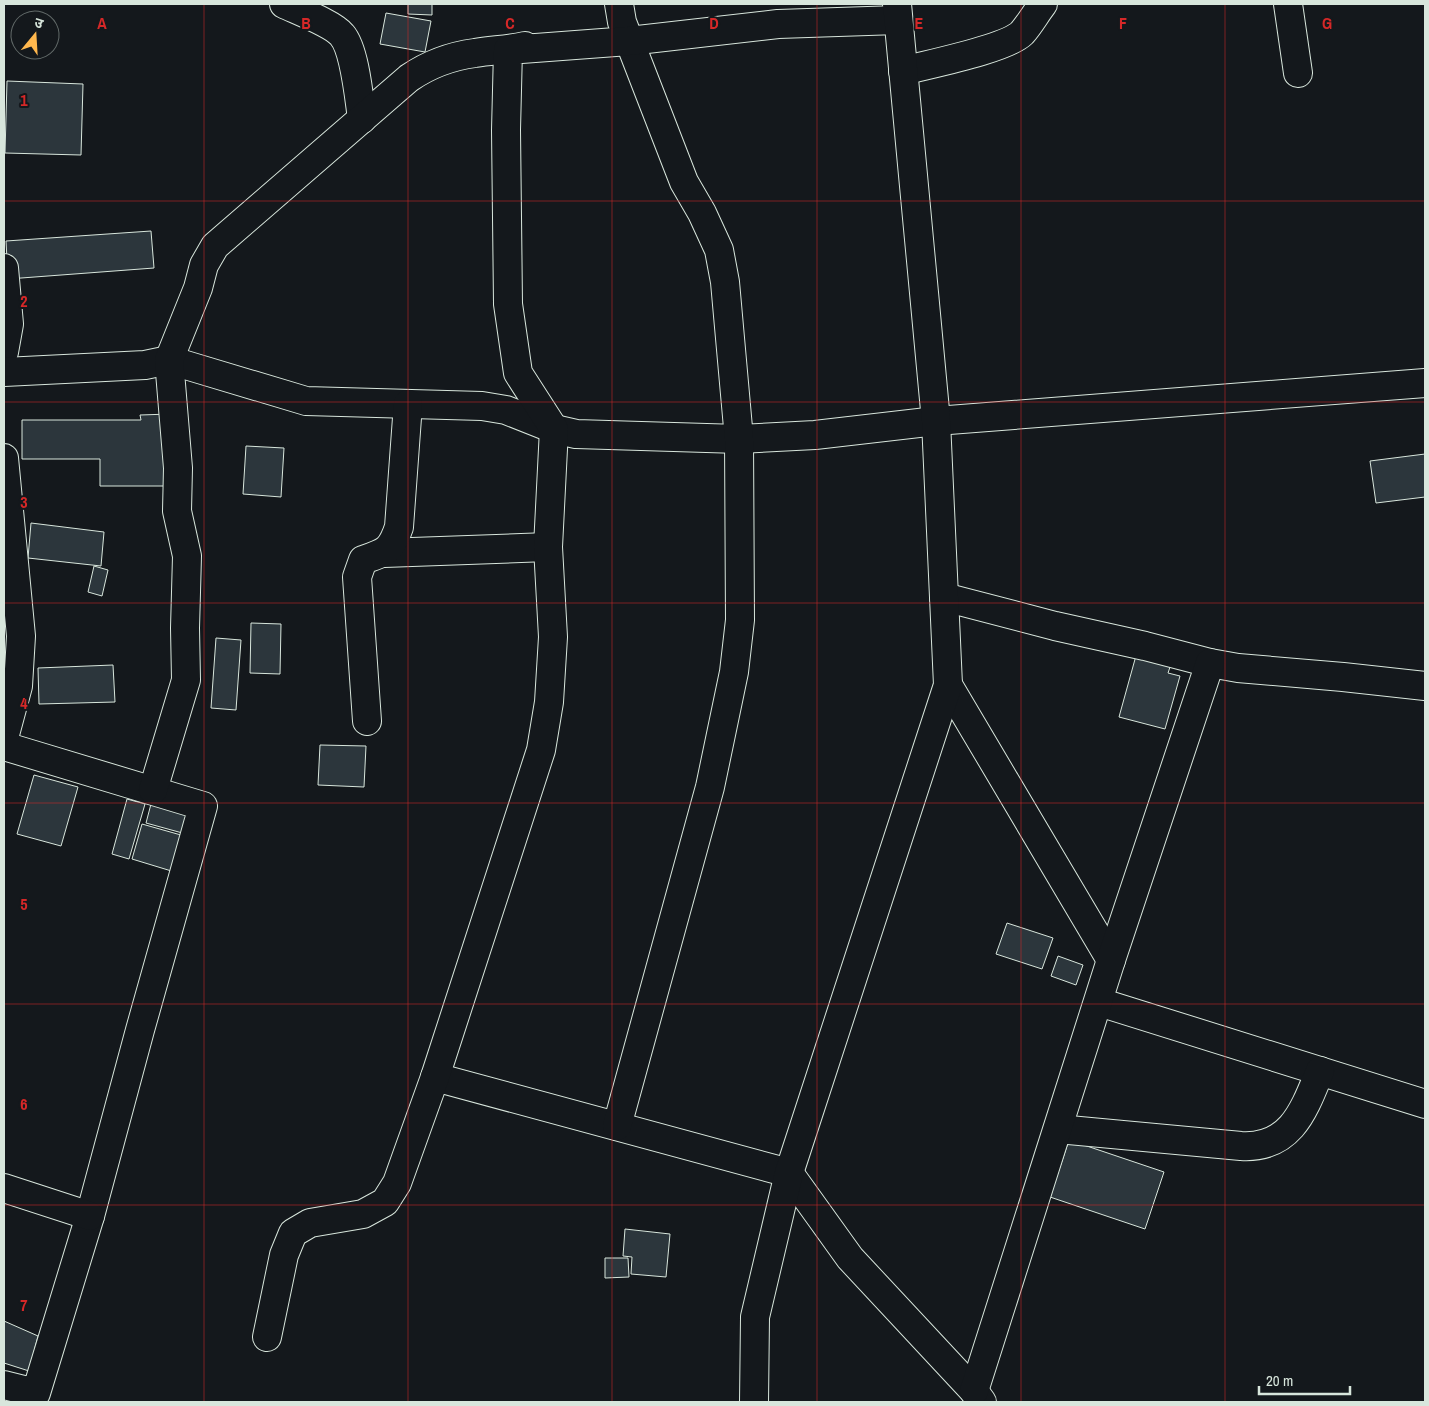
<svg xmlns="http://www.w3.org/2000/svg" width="1429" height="1406" font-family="'Archivo Narrow','Noto Sans Devanagari',sans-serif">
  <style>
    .building { fill: #2c363c; stroke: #d8e6dc }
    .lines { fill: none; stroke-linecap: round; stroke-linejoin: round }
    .street-casing { stroke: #d8e6dc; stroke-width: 30 }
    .street { stroke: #14181c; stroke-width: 28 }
    .grid { fill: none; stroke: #d62828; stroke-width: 1; stroke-opacity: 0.55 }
    .grid-label { font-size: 16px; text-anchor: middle; font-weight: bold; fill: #d62828; stroke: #14181c; stroke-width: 4; stroke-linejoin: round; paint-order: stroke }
  </style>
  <rect width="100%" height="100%" fill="#14181c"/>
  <g class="building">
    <polygon points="408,4 432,4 432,15 408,14"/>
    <polygon points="386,13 431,21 425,52 380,44"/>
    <polygon points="7,81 83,84 81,155 5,153"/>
    <polygon points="151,231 154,268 8,279 6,241"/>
    <polygon points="170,414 170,486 100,486 100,459 22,459 22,420 141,420 140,415"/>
    <polygon points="246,446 284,448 281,497 243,494"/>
    <polygon points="1425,454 1425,497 1376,503 1370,461"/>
    <polygon points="31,523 104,532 101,566 28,558"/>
    <polygon points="94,566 108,570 102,596 88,592"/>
    <polygon points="251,623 281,624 280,674 250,673"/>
    <polygon points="216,638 241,640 236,710 211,708"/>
    <polygon points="1137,652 1172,661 1168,673 1180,676 1165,729 1119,717"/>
    <polygon points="113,665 115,702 39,704 38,668"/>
    <polygon points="320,745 366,746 364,787 318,785"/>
    <polygon points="34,775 78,787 61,846 17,834"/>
    <polygon points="127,799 145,804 129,859 112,854"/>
    <polygon points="151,804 192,815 186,834 146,823"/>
    <polygon points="142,824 188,837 178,873 132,859"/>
    <polygon points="1007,923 1053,938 1042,969 996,954"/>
    <polygon points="1058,956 1083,965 1076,985 1051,976"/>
    <polygon points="1069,1140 1164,1172 1145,1229 1050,1197"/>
    <polygon points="625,1229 670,1234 666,1277 631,1274 632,1257 623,1256"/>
    <polygon points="605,1258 628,1258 629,1277 605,1278"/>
    <polygon points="4,1321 38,1336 29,1371 4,1363"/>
  </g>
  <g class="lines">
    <g class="street-casing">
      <g id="street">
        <path d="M284,4C299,11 333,24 342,35C355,50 359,98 362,119"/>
        <polyline points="1288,4 1298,73"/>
        <path d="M903,71C929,64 1006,49 1022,33C1030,24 1036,13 1043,4"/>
        <polyline points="4,268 9,324 4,352"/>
        <polyline points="4,372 145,365 169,360 306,401 482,406 506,410 554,429 576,434 739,439 815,435 936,421 1425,383"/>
        <polyline points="4,458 21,636 18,686 4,738"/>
        <polyline points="384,553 548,547"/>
        <polyline points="944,597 1055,626 1145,646 1210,663 1238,668 1343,677 1425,686"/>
        <polyline points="948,685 1111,960"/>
        <path d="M367,721L357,577L363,560C386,552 391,551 399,527L408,404"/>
        <polyline points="4,746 203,806 140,1030 90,1216 36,1393 4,1385"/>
        <path d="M153,790L186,680L185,628L187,556L177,511L178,468L169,360L198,288L204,265L215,246L409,78C428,65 452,56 475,53C492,50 508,50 525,46"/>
        <polyline points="1099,1002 1425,1104"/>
        <polyline points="435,1077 789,1173 850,1258 974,1391 982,1402"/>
        <polyline points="617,1126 710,787 734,672 740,620 739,439 725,282 719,250 702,213 684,182 622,22 619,4"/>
        <path d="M1058,1129L1241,1146C1291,1149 1304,1110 1320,1071"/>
        <polyline points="4,1188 90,1216"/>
        <polyline points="267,1337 284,1255 293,1233 310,1223 363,1214 385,1202 397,1183 435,1077 541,750 549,702 553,637 548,547 554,429 518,373 508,304 506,130 508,50 629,41 778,24 898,20"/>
        <polyline points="974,1391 1111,960 1210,663"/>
        <polyline points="754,1402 755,1317 789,1173 948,685 936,421 897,4"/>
      </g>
    </g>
    <use href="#street" class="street"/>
  </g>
  <path class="grid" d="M204,4V1402M408,4V1402M612,4V1402M817,4V1402M1021,4V1402M1225,4V1402M4,201H1425M4,402H1425M4,603H1425M4,803H1425M4,1004H1425M4,1205H1425"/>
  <g class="grid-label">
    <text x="102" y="29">A</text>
    <text x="306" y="29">B</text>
    <text x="510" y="29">C</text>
    <text x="714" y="29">D</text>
    <text x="919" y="29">E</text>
    <text x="1123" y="29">F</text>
    <text x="1327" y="29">G</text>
    <text x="24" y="106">1</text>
    <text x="24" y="307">2</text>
    <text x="24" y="508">3</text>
    <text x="24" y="709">4</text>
    <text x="24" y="910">5</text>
    <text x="24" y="1110">6</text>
    <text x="24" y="1311">7</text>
  </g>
  <rect width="1429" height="1406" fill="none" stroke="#d8e6dc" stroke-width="10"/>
  <g transform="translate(35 35) rotate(18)"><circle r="24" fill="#14181c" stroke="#626a69"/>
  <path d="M0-4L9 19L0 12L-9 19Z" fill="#ffb74d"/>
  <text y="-8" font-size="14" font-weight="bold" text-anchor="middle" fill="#d8e6dc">उ</text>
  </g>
  <path d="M1259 1386v8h91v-8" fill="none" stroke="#d8e6dc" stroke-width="2.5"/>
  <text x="1266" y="1386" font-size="15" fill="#d8e6dc" stroke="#14181c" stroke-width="4" paint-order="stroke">20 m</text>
</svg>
